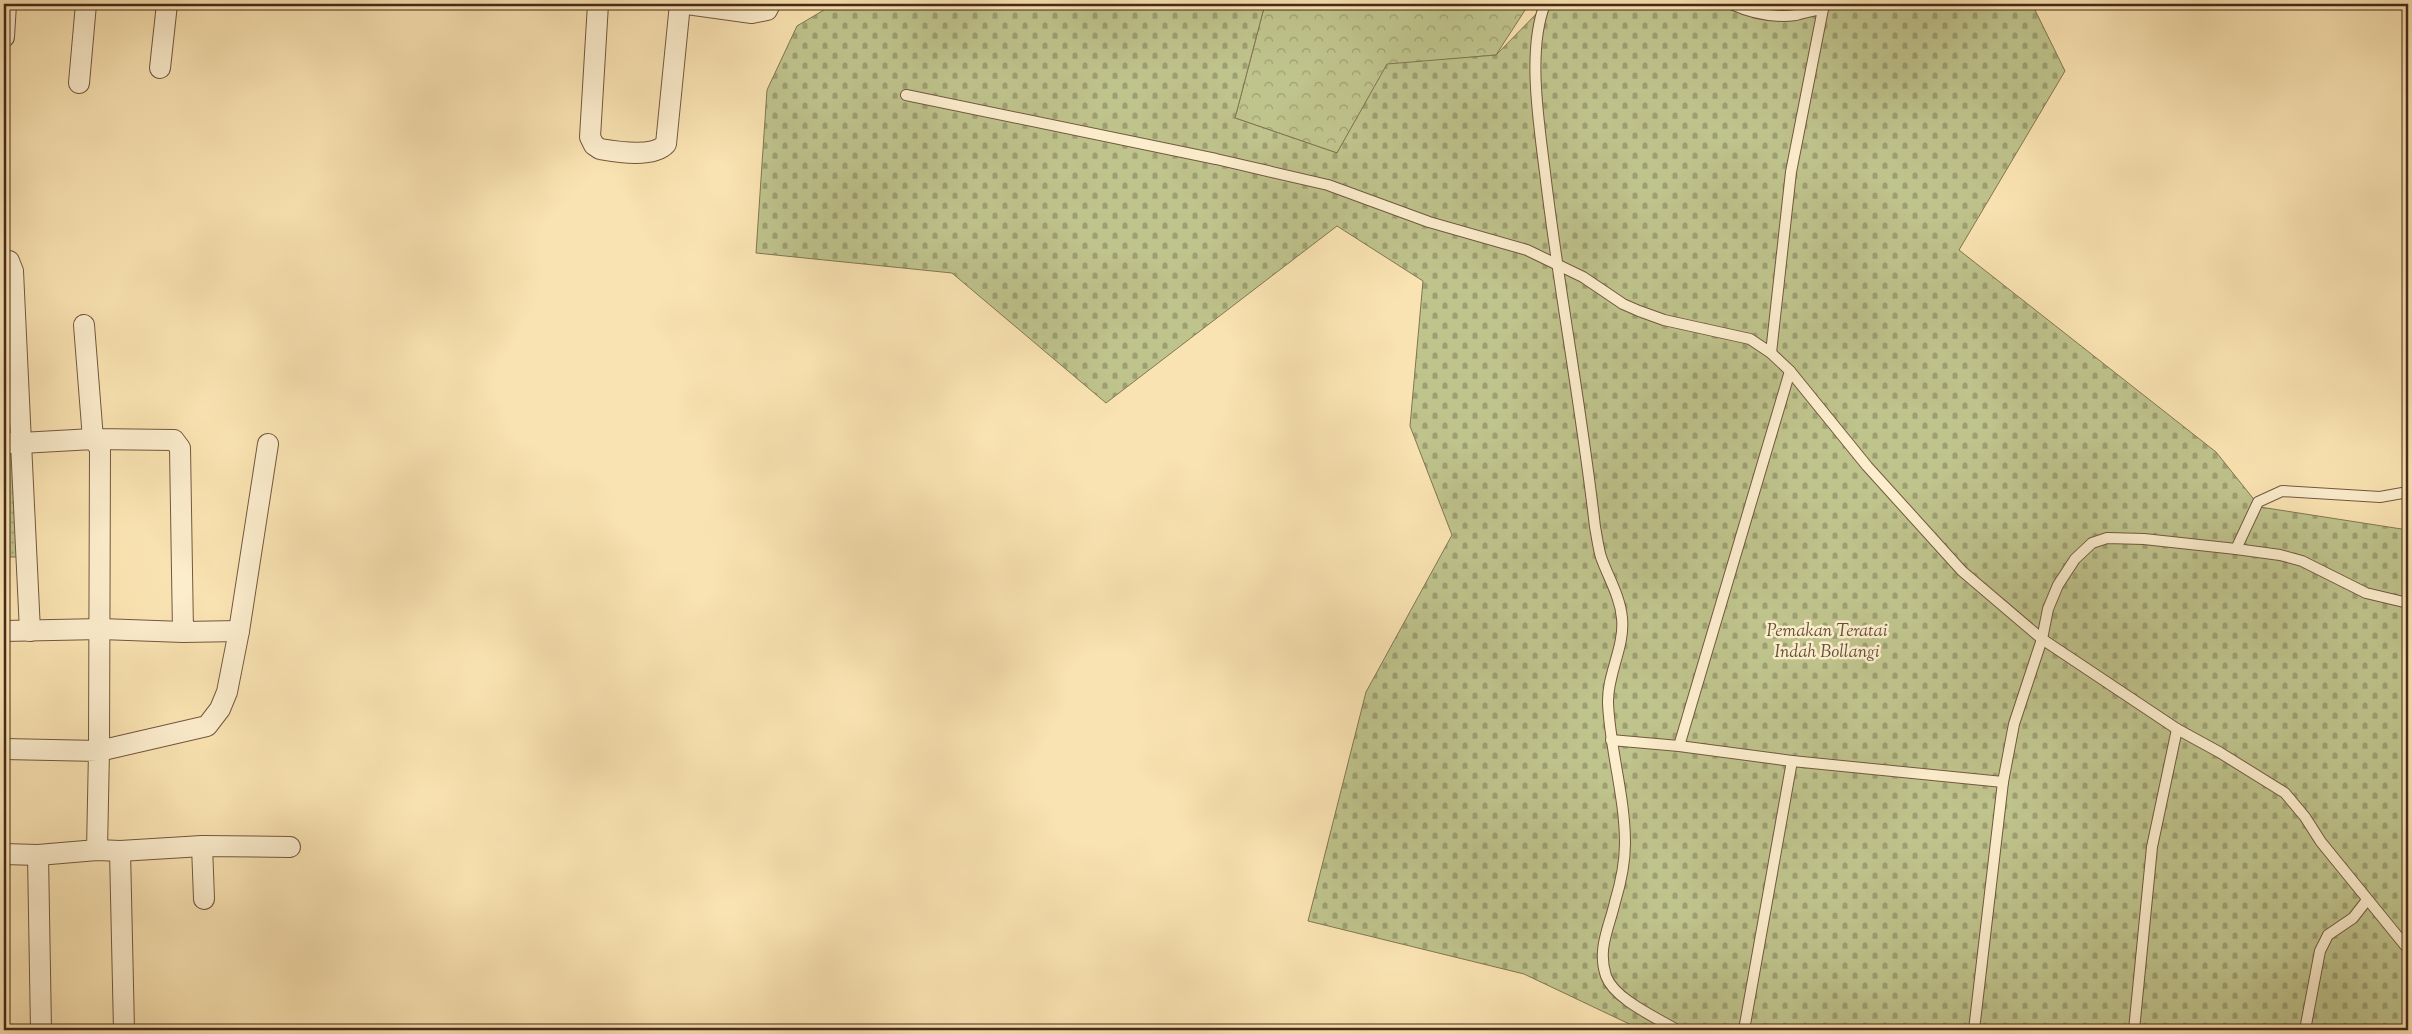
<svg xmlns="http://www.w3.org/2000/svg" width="2412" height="1034" font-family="'Sorts Mill Goudy',serif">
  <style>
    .grass { fill: url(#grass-dots); stroke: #827652 }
    .forest { fill: url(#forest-crowns); stroke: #827652 }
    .cemetery { fill: url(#cemetery-stones); stroke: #827652 }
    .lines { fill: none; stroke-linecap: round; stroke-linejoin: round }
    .lane-casing { stroke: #73583f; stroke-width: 12 }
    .street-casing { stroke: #73583f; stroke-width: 22 }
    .lane { stroke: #fcedcd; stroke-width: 10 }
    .street { stroke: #fcedcd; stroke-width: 20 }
    .labels { text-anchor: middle; stroke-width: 5; stroke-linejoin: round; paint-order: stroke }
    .park-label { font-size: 18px; font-style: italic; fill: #645036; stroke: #fcedcd }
  </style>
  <defs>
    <pattern id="grass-dots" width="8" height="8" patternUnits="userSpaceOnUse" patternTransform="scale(1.25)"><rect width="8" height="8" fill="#bfc38c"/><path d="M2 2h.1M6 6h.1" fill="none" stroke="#9d9f72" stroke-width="1.8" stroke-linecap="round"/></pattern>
    <pattern id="forest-crowns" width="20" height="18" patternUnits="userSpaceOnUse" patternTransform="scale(1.25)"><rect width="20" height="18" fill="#bfc38c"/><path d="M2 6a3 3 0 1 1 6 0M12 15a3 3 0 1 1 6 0" fill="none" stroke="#9d9f72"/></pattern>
    <pattern id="cemetery-stones" width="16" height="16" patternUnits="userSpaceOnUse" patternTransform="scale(1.25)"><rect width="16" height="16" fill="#bfc38c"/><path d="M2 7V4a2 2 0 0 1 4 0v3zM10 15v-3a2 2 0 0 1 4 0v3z" fill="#9d9f72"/></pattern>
  </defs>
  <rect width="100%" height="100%" fill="#fae3b2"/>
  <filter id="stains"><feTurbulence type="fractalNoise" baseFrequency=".004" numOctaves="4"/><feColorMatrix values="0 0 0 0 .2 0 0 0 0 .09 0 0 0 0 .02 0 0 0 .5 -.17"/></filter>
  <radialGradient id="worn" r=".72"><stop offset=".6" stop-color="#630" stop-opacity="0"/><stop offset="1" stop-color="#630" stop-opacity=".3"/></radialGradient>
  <polygon class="grass" points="4,438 11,438 17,557 4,557"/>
  <polygon class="forest" points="1265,4 1529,4 1496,55 1387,65 1337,153 1235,118"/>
  <polygon class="cemetery" points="834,4 1265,4 1235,118 1337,153 1387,64 1496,55 1546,4 2032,4 2065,71 1959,250 2216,452 2260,507 2408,530 2408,1030 1642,1030 1524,974 1308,921 1366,692 1452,535 1410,426 1423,281 1337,226 1106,403 952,273 756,253 767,90 797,26"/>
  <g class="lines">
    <g class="lane-casing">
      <g id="lane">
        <path d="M1545,4C1526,52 1540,129 1546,181C1560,296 1582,411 1595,527C1597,537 1598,547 1601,557C1608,577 1620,596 1622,618C1625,647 1607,674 1608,703C1610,750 1625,796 1625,843C1625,863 1621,882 1615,902C1609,928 1597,949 1606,976C1614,999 1657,1018 1677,1030"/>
        <path d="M1731,4C1751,13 1774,18 1796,15C1805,13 1813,10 1823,9L1824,5"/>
        <polyline points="906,95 1216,159 1328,185 1429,222 1527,250 1583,277 1623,304 1639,311 1664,320 1750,339 1771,353 1790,371 1867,466 1962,571 2042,639 2177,729 2219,752 2285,793 2305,817 2321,842 2408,949"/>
        <polyline points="1771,353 1791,172 1823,9"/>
        <polyline points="2236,549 2258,502 2282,491 2380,497 2408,492"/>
        <polyline points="1611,740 1679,746 1792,761 2003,782"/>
        <polyline points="1679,746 1790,371"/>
        <polyline points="1744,1030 1792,761"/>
        <polyline points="1974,1030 2003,782 2014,724 2042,639 2048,609 2058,585 2075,559 2092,543 2107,538 2144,539 2236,549 2280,555 2302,561 2366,593 2408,603"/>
        <polyline points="2134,1030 2152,847 2177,729"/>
        <polyline points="2305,1030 2320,951 2328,935 2353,918 2367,900"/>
      </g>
    </g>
    <g class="street-casing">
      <g id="street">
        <path d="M598,4L590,137L594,145L600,149C618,152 653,158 666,144L680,4"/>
        <polyline points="687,4 752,13 767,10 770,4"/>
        <polyline points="4,37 6,4"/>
        <polyline points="160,68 167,4"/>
        <polyline points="79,83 86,4"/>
        <polyline points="4,260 9,261 13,271 21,443 93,439 100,448 99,751 207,726 220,709 227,692 239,631 268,444"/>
        <polyline points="84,325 93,439 174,440 180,448 183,632 239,631"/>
        <polyline points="4,443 21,443 30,631"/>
        <polyline points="4,631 101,629 183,632"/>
        <polyline points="4,749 99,751 97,850"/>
        <polyline points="202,846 204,899"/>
        <polyline points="120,851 124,1030"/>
        <polyline points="4,854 38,855 97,850 120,851 202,846 290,847"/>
        <polyline points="38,855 41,1030"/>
      </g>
    </g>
    <use href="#lane" class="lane"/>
    <use href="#street" class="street"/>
  </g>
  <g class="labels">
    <g class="park-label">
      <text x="1827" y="636">Pemakan Teratai<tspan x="1827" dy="21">Indah Bollangi</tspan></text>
    </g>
  </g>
  <rect width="2412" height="1034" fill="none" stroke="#fae3b2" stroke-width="20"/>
  <rect x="5" y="5" width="2402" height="1024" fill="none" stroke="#462a19" stroke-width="2.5"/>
  <rect x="10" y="10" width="2392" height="1014" fill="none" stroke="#462a19"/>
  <rect width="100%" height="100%" filter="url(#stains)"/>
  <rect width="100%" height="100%" fill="url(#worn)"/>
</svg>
